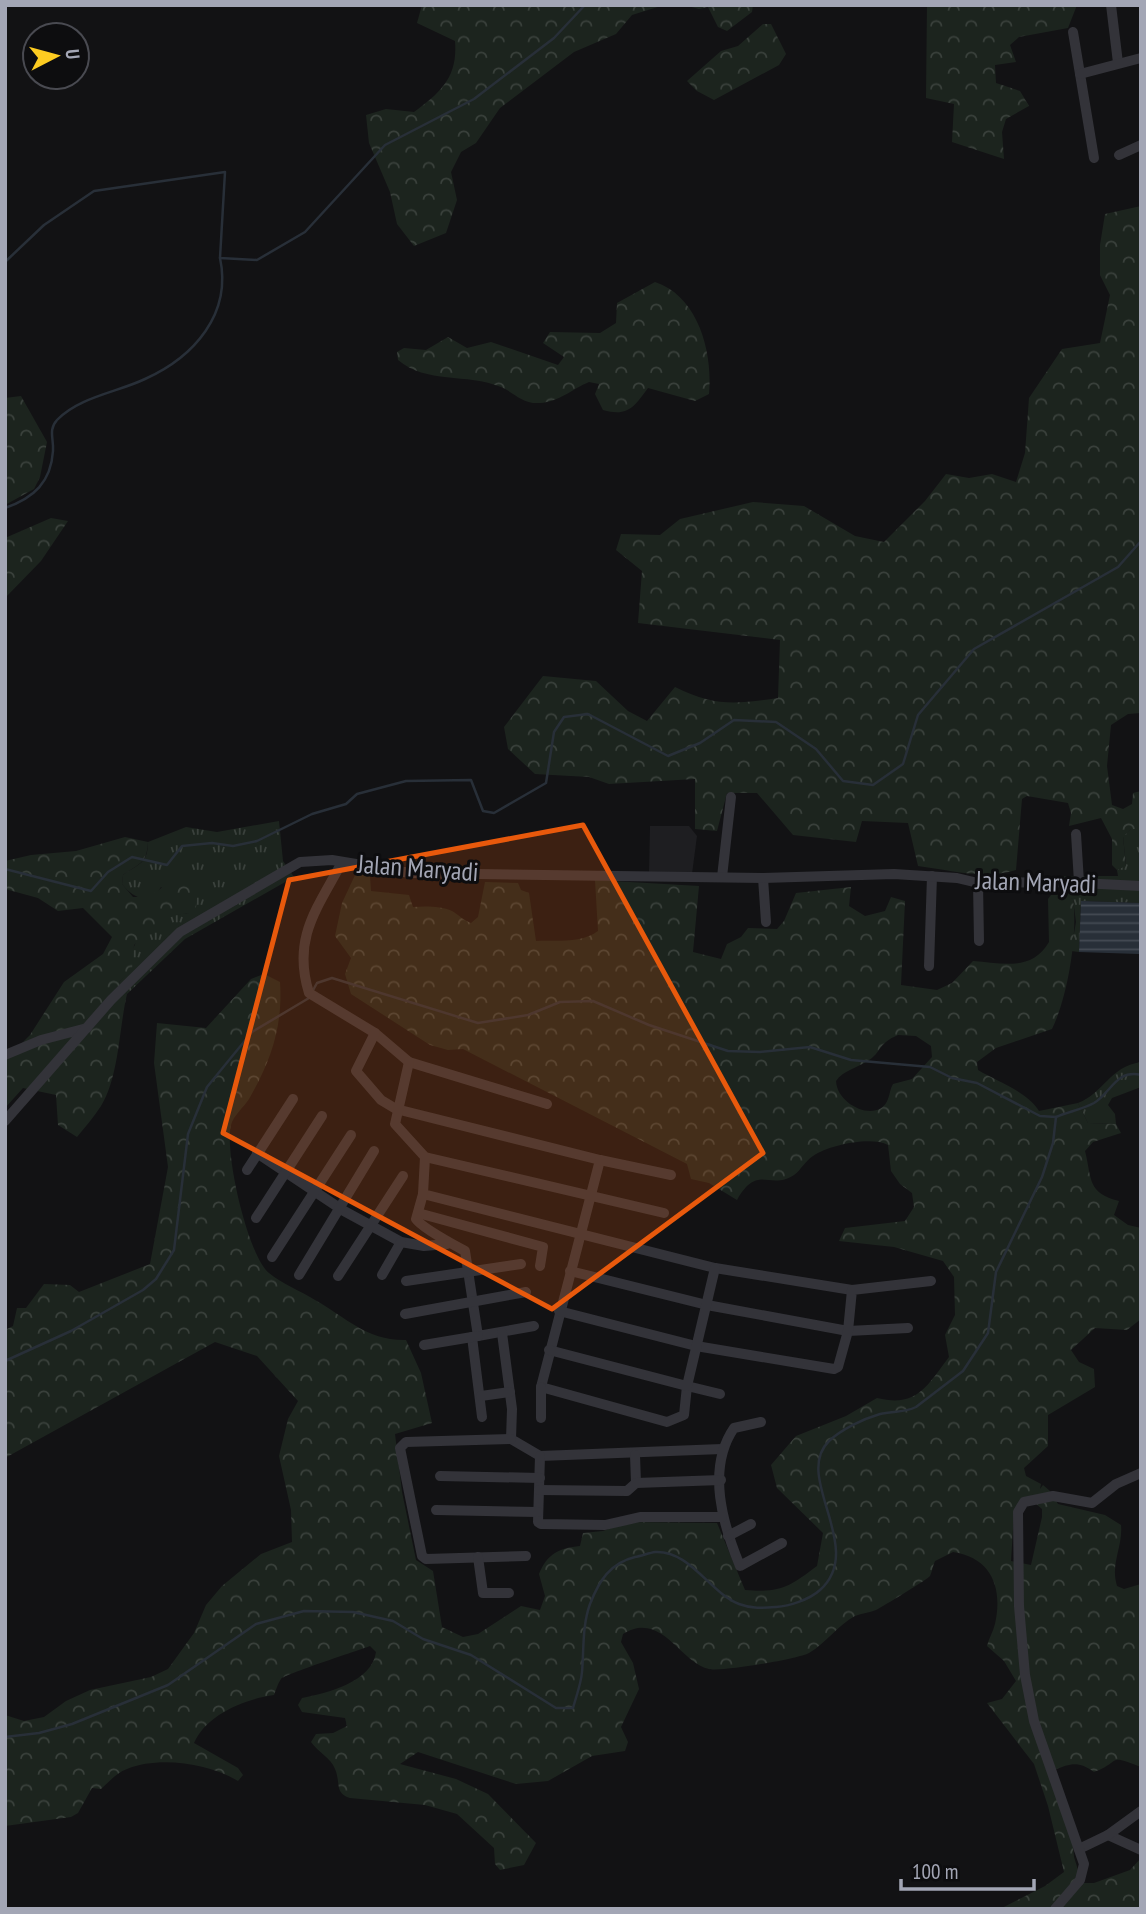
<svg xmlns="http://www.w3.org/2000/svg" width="1146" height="1914" font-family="'PT Sans Narrow',sans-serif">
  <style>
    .built { fill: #1e1e21 }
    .grass { fill: url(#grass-tufts) }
    .forest { fill: url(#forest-crowns); fill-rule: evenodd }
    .water { fill: url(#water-rules) }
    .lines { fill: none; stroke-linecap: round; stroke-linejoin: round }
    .stream { stroke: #282f38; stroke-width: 2.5 }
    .minor { stroke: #333339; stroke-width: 10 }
    .marked { fill: #e8590c; fill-opacity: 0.2; stroke: #e8590c; stroke-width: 5; stroke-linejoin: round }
    .labels { text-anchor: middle; stroke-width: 6; stroke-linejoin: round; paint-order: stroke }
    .street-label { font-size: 26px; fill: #a3a6b5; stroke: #0d0d0f }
  </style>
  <defs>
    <pattern id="grass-tufts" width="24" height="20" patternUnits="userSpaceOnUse" patternTransform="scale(1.75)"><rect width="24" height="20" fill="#1c241e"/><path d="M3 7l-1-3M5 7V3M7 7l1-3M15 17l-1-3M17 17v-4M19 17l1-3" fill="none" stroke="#3a413c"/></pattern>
    <pattern id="forest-crowns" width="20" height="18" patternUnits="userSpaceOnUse" patternTransform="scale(1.75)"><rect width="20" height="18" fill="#1c241e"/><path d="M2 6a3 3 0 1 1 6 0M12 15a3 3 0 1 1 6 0" fill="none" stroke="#3a413c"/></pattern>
    <pattern id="water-rules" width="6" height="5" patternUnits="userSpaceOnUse" patternTransform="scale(1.75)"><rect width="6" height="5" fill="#282f38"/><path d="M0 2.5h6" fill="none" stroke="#444a53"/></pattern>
  </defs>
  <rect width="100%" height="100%" fill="#121214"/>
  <polygon class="built" points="650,826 689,826 697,836 692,874 649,873"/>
  <g class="grass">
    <path d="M279,821L283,861L294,877L185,939L127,994L119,982L131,969V953L138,938L165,916L189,913L161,887C149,906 133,898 122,884L123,875C138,864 148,864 148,842L186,827L217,832Z"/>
    <polygon points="1131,829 1141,829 1141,935 1140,903 1081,901 1079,952 1071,951 1076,922 1073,899 1061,895 1062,876 1118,876 1117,870 1126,865 1123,836"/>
    <path d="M1141,1062V1087L1112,1098L1108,1105L1115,1114L1116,1124L1088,1123L1078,1103C1104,1093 1109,1067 1141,1062Z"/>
  </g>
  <g class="forest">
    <path d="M422,5H664L632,15L616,34L574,52L500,108L476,143L461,152L451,172L457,200L446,233L414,246L397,224L390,192L369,143L366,115L386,109L414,112C441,92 458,77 455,41L417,23Z"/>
    <polygon points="684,5 753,5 752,12 727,31 718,27 708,7 699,9"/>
    <polygon points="927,5 1077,5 1068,28 1019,37 1010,45 1016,62 995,65 996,83 1020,91 1029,106 1006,119 1002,132 1004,159 952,142 954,104 926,98"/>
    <polygon points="763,24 771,24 786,54 779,65 714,100 697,91 687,81 721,51 738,46"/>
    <path d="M1141,206V713L1128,714L1111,725L1107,766L1112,805L1123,809L1132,804L1133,793L1141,791V829H1131L1123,837L1126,866L1117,870L1112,865V839L1101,818L1069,826L1071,813L1068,803L1027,796L1022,799L1016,870C985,880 950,870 918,866L908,823L862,821L856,842L793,835L757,793H727L717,831L695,829V779L609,784L589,777L535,774L508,749L504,727L543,676L596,681L628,711L647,721L675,687C715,707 736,704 778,698L780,640L638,623L642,571L616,550L621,534L660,535L680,519L753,502L804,506L855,536L884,542L925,501L946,474L969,478L992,474L1016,482L1025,453L1029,398L1062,349L1100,343L1110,295L1100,275V245L1105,214Z"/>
    <path d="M655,282C698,296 713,352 709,394L695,401L648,388C634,407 628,417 603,410L595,394L599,384L589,382C572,389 559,402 540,403C522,404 515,393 501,387C467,373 426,384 398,360L397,352L404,348L426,350L448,337L467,348L491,342L558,365L564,357L543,343L550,332L600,333L616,323L617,303Z"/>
    <polygon points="21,396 47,442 40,477 34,489 5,505 5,398"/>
    <polygon points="51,518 68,521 41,561 5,598 5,538"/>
    <path d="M125,837L148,842C147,864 138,864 123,875L122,884L133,897H149L175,878H183L197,898L196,907L189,913L165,917L134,945L132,969L119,982L127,994C119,1028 119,1077 101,1106C94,1117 85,1127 77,1137L58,1125L56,1095L23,1088L5,1108V1060L30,1035L64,982L103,954L112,937L83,908L58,911L38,898L5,889V861L31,855L76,851Z"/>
    <path d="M356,873L370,876L371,891L409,895L413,907C425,906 441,906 452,911C459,915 463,920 471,923L478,917L485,882L518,883L521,890L529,893L536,941C556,940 581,944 598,931L595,880L699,886L693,952L721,959L727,944L741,937L748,928L777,929L784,921L796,893L851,887L849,906L865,916L885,911L891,897L905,901L901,985L937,990L952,983L973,961C1001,963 1032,972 1049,942L1048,899L1051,895H1065L1073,899C1078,934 1068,996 1052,1029L996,1048L977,1062L978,1070C998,1082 1026,1091 1039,1111L1078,1103L1088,1123L1116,1124L1121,1133L1093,1142L1085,1151C1092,1179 1087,1193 1119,1201L1114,1215L1128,1225L1141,1228V1319L1127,1330L1095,1328L1071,1350L1079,1362L1094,1369L1095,1387L1048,1415V1446L1024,1468L1026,1476L1041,1484L1040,1489L1043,1485L1050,1491L1058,1504L1105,1515L1121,1525C1123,1547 1110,1564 1117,1586L1124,1589L1141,1584V1767C1106,1753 1122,1762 1094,1772C1079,1761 1071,1763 1054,1770L1070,1814L1074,1857L1082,1883H1094L1130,1870L1141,1858V1909H1000L1045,1886L1064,1872L1048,1806L1034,1764L987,1703L1002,1699L1016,1681L1004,1661L987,1646C989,1638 993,1632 995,1624C1003,1588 992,1558 953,1552L935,1561C933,1565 932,1572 930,1576C928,1579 882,1607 876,1610C869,1613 862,1613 855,1616C838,1625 826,1643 809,1653C798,1659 721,1672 709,1669C680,1663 662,1610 623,1634L621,1642L633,1663L639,1689L621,1727L628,1742L625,1751L592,1756L548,1781L516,1784L418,1752L400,1764L456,1779L488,1794L536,1843L524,1865L500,1870L495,1864L494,1848L457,1814L425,1805L350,1798C334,1793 341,1782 335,1769C331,1758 318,1752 311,1742L316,1734L333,1733L347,1726L345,1718L302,1712L298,1705L302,1698C327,1693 372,1682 376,1652L370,1646C357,1651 285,1674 281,1679C278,1683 276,1690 274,1695C244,1699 206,1715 194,1743L238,1768L243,1775L238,1781C208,1763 159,1756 127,1769C116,1773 109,1782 101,1789L92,1788L78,1813L71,1817L5,1826V1715L24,1721L44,1717L66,1701L90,1690L151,1677L168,1669L194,1633L206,1605L222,1586L261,1554L292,1542L291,1510L279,1456L288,1419L298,1401L257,1356L215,1342L5,1458V1330L13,1326L17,1308H26L44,1284L70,1285L79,1292L150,1264L168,1167L154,1063L157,1023L206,1028L251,979L264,974L280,982C283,1026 271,1061 249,1099C244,1107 233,1116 231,1125C224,1152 248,1256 269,1273C282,1284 301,1291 315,1300C347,1318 367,1341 406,1340L421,1373L432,1423L395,1434L402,1492L416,1560L433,1571L442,1627L463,1637L478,1634L521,1606L540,1610L545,1596L539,1574C547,1554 559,1548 580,1546L583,1533L603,1531L627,1522L717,1523L745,1590C781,1593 789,1587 817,1566L823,1533L777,1488L771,1465L796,1436L846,1416L877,1398C917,1408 927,1386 949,1357L945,1335L955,1315L954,1277L943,1261L894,1247L839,1241L845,1228L905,1221L914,1207L912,1193L900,1184L891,1171L888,1145C871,1136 829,1145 813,1156C805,1161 801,1170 794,1175C769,1191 758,1163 737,1200L709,1183L691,1179L687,1164L463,1049L448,1050L430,1045L351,994L345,974L351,958L335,936L342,903ZM898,1035L916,1036L931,1046L932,1057L912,1079L893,1084C890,1089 890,1094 888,1099C879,1124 837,1106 836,1081C843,1070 858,1068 869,1060C881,1053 877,1044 898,1035ZM1028,1497L1042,1509V1517L1031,1565L1011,1561L1014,1513Z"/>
  </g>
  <polygon class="water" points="1081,901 1141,903 1139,954 1079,952"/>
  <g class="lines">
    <g class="stream">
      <polyline points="5,262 44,225 94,191 225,172 220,258 257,260 305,232 385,145 474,99 554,38 585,5"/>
      <path d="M5,508C34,498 51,482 53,451C54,439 48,430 57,420C79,397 118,392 145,379C194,357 232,314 220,258"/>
      <polyline points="5,869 91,891 108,872 132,857 167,865 182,846 212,843 233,846 257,841 312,814 346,804 357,794 406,781 471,780 483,811 494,813 546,783 554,732 564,717 588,714 668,756 700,743 734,720 776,722 816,749 843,781 873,785 903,764 918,715 974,649 1118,567 1141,541"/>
      <polyline points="312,992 317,983 332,978 478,1023 528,1015 560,1002 593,1001 649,1025 728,1051 760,1052 810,1047 851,1060 930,1067 952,1078 977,1083 1040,1116 1056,1117"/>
      <path d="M1056,1117C1068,1112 1083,1109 1094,1103C1111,1093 1116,1069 1141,1075"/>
      <polyline points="5,1361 71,1331 143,1290 156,1279 174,1250 188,1134 207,1087 252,1032 309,998"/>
      <path d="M5,1737L39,1733L72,1724L168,1685L256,1624L304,1611L353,1612L393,1621L423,1639L471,1655L556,1708H573C576,1697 581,1684 582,1672C584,1650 582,1626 590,1604C599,1581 610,1563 635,1557C641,1556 649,1553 655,1552C690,1550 710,1593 739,1604C752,1609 763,1608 776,1607C789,1606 809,1600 820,1590C867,1548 792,1477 829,1441C842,1429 863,1419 880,1414C893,1411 904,1413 916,1407L963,1371L988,1333L996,1272L1042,1177L1053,1143L1056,1117"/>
    </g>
    <g class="minor">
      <polyline points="1111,5 1118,63"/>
      <polyline points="1073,32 1094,158"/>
      <polyline points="1080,74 1141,58"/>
      <polyline points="1119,155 1141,145"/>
      <polyline points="1076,834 1079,882"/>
      <path d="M342,862C317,909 292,938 309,993L375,1033L409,1062L547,1104"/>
      <polyline points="722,877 731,797"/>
      <polyline points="763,878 766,922"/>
      <polyline points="978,883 979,941"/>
      <polyline points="929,966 932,876"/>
      <polyline points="375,1033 356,1071 381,1100 396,1109 600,1160 541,1387 667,1422 684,1415 687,1386 720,1394"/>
      <polyline points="5,1055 41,1040 87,1028"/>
      <polyline points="409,1062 395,1124 425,1157 664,1213"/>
      <polyline points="5,1121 111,1000 180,932 300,862 332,860 410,873 763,878 894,874 957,878 978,883 1060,882 1141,886"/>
      <polyline points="257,1153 344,1211 401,1242 424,1246 447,1244"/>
      <polyline points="425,1157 423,1194 715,1268 852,1290"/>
      <polyline points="600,1160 671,1175"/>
      <polyline points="247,1170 293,1099"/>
      <path d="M423,1194L416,1219C422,1228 454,1245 465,1251L478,1336L534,1326"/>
      <polyline points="418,1213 543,1247 540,1266"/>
      <polyline points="256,1218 322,1116"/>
      <polyline points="272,1257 351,1135"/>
      <polyline points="570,1271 707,1305 848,1331 908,1328"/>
      <polyline points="299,1275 374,1151"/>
      <polyline points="382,1275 401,1242"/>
      <polyline points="338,1276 403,1176"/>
      <polyline points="406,1281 521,1264"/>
      <polyline points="559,1311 696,1346 834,1369 838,1367 848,1331 852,1290 931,1281"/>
      <polyline points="405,1314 526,1292"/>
      <polyline points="502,1333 512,1409 511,1439 540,1456 722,1449"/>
      <polyline points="472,1337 482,1417"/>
      <polyline points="424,1345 478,1336"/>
      <polyline points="549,1350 687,1386 715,1268"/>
      <polyline points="541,1387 541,1418"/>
      <polyline points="481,1396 510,1392"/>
      <path d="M761,1422L734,1428C706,1469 723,1525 740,1566L782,1543"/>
      <polyline points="511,1439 406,1442 400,1448 422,1556 426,1559 526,1556"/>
      <polyline points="635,1455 636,1483"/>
      <polyline points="540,1456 538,1522 541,1524 605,1525 640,1517 722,1517"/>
      <polyline points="440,1476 540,1478"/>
      <polyline points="539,1490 627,1491 636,1483 721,1480"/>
      <polyline points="436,1510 538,1512"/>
      <polyline points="728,1536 751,1524"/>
      <polyline points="478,1557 483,1593 509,1593"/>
      <polyline points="1108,1835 1141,1850"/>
      <polyline points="1079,1849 1108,1835 1141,1811"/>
      <polyline points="1055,1909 1080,1880 1084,1864 1034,1721 1025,1675 1019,1606 1018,1512 1024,1502 1053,1496 1092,1503 1116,1484 1141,1473"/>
    </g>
  </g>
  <path class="marked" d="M583,825L763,1153L552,1309L223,1133L289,880Z"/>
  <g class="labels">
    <g class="street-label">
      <text transform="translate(418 868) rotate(4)" y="9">Jalan Maryadi</text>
      <text transform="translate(1036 882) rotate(2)" y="9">Jalan Maryadi</text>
    </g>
  </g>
  <rect width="1146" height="1914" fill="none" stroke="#a3a6b5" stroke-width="14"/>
  <g transform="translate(56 56) rotate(84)"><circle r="33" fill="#0d0d0f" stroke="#494a51" stroke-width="2"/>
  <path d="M0-5L12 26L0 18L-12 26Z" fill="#fdcc21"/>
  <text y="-10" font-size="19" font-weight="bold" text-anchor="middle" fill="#a3a6b5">U</text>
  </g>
  <path d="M901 1879v10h133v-10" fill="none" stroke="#a3a6b5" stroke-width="3.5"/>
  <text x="912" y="1879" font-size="21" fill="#a3a6b5" stroke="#0d0d0f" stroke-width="5" paint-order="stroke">100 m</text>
</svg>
